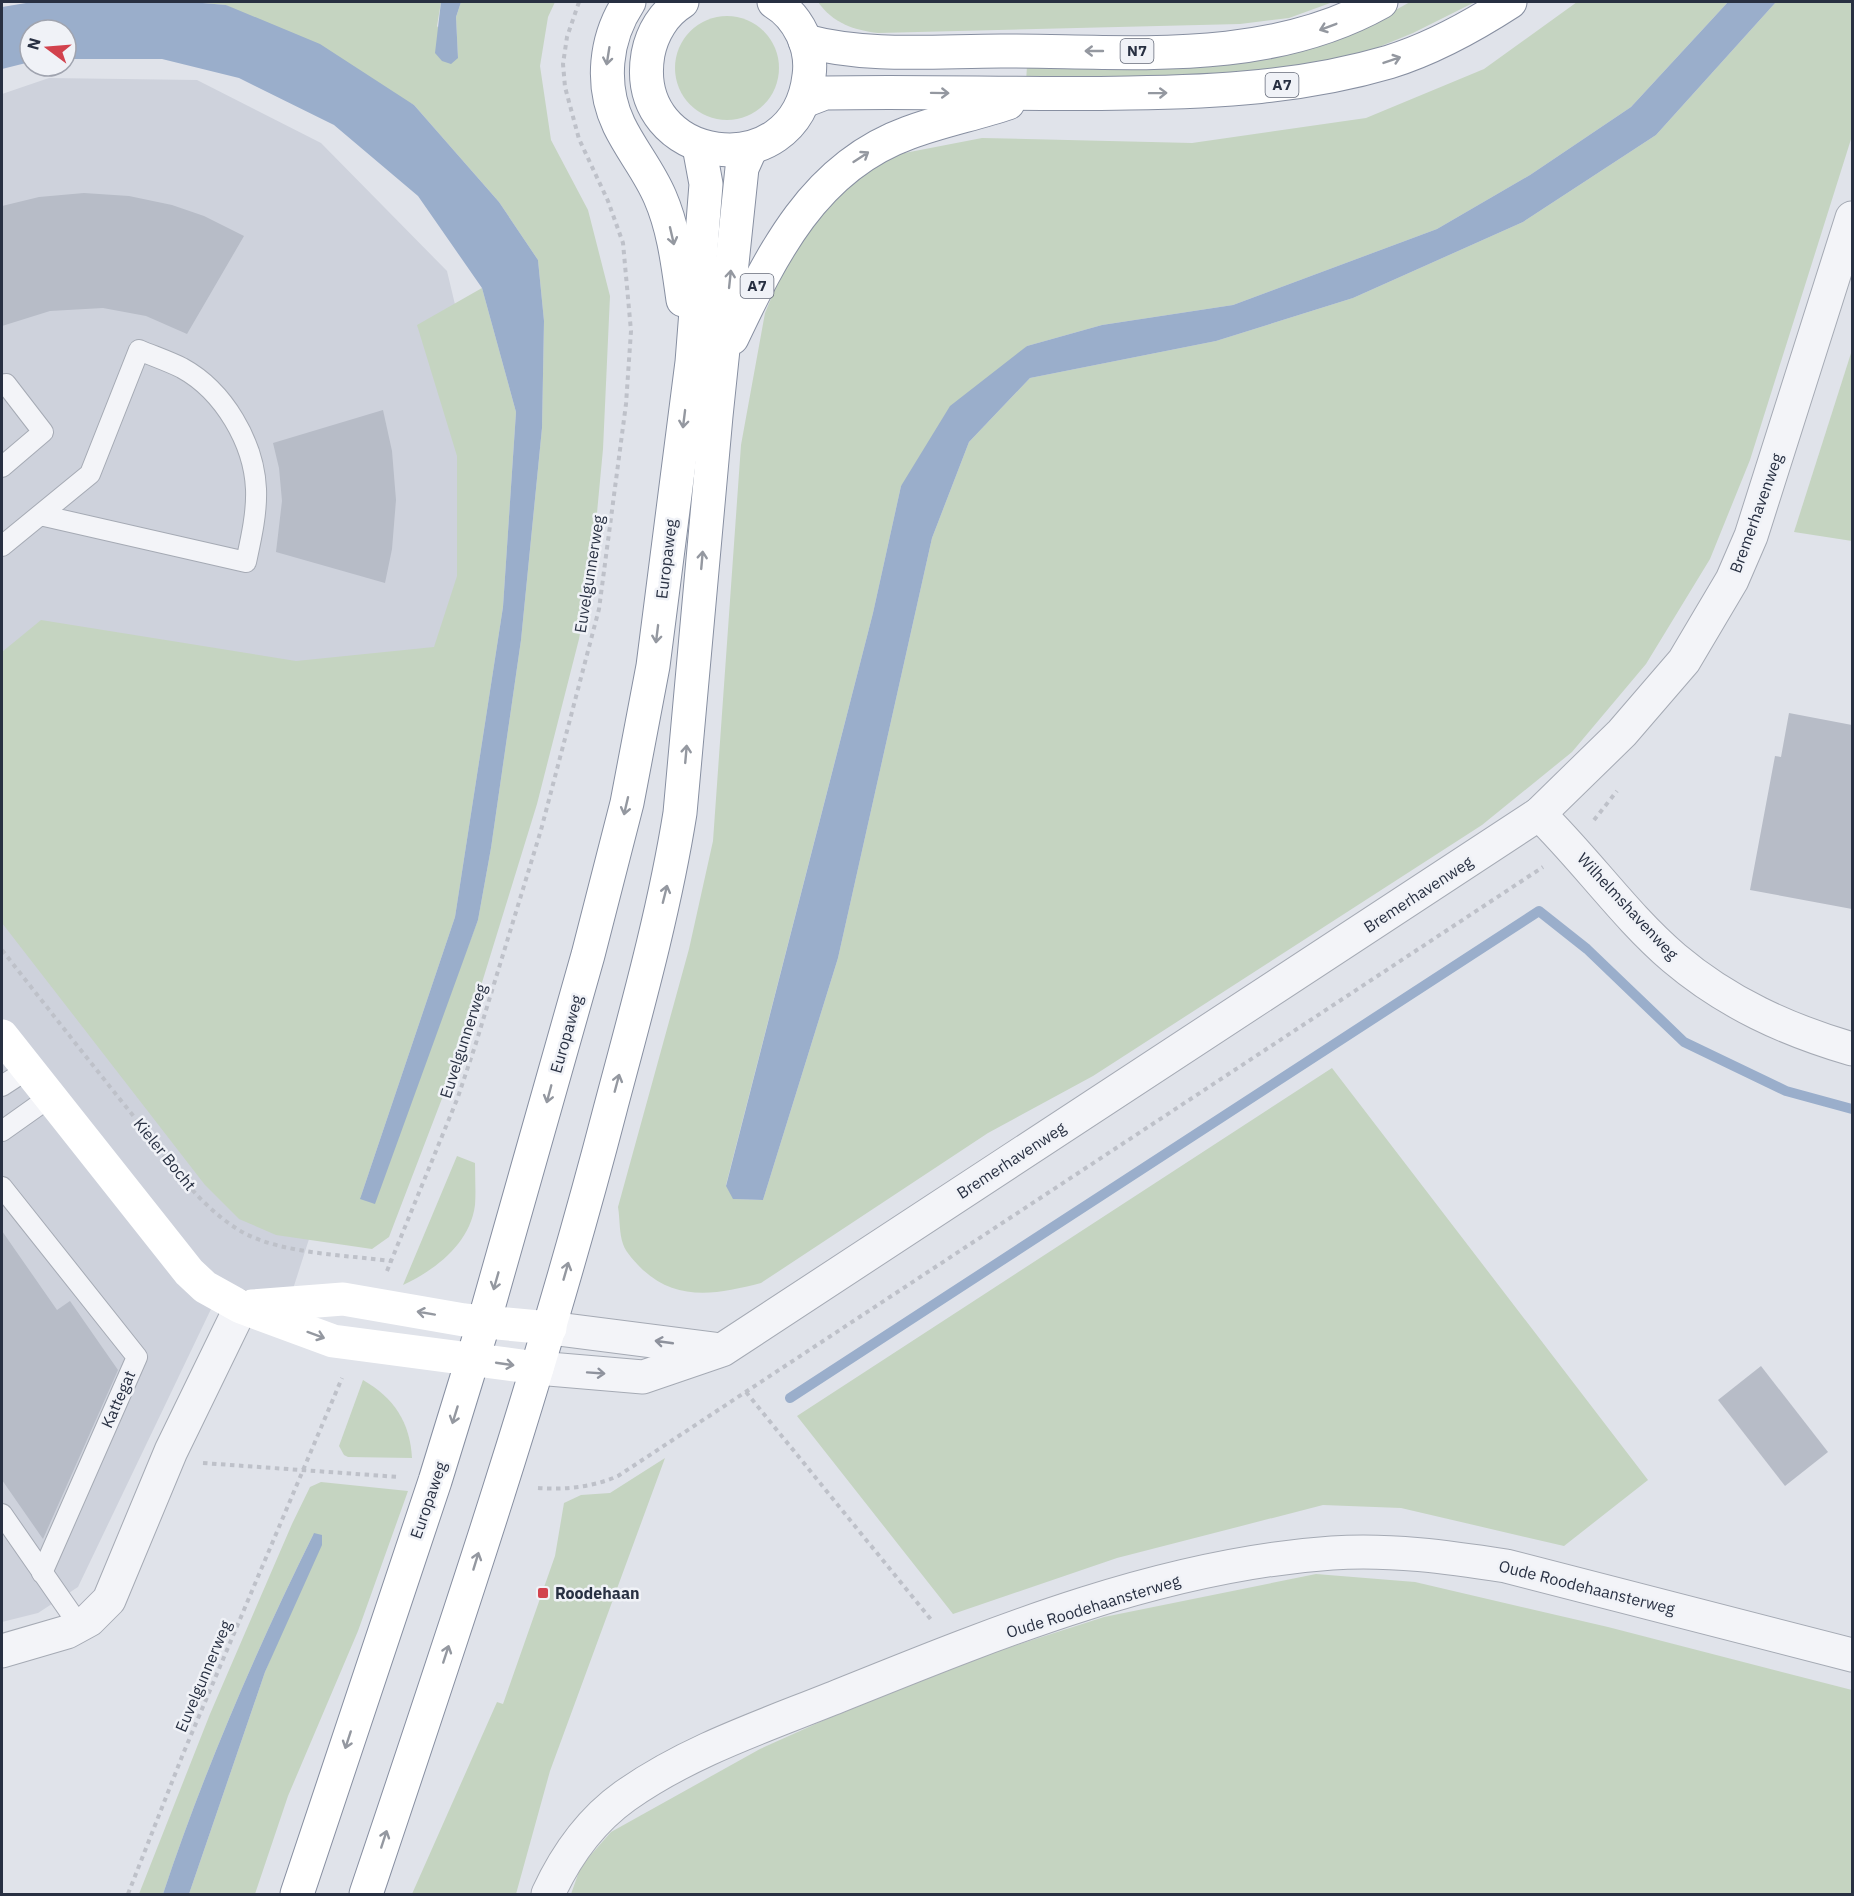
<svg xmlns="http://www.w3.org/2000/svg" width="1854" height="1896" font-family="'IBM Plex Sans',sans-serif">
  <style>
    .built { fill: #ced2dc }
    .green { fill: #c5d4c1 }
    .water { fill: #9aaecb }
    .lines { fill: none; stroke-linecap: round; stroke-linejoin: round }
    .stream { stroke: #9aaecb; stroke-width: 10 }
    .building { fill: #b7bcc7 }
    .lane-casing { stroke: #a5aab4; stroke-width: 22 }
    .street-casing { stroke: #a5aab4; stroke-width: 35 }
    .highway-casing { stroke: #878fa1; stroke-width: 35 }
    .path { stroke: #bec1c9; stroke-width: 4; stroke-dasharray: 4.5 4.5; stroke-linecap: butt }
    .lane { stroke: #f3f4f8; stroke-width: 20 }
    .street { stroke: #f3f4f8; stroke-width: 33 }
    .secondary { stroke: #fff; stroke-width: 33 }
    .highway { stroke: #fff; stroke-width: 33 }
    .oneway { stroke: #9498a0 }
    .oneway2 { stroke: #8e929d }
    .poi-dot { fill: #d2424d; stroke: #f0f2f7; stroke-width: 2 }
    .labels { text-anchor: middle; stroke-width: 5; stroke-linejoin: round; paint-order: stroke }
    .shield { fill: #f0f2f7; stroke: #646a78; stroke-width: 1.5 }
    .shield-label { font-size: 15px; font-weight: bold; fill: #283042 }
    .street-label { font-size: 16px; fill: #283042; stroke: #f0f2f7 }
    .poi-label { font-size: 16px; font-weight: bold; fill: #283042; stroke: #f0f2f7; text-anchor: start }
  </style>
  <rect width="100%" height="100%" fill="#e0e3ea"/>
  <polygon class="built" points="49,78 197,80 321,143 447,271 484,426 426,875 283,1320 223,1284 78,1587 38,1613 2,1622 2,94"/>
  <g class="green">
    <polygon points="191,2 441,2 437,26 458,58 456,17 461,2 555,2 548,17 540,66 551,140 588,210 610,296 603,449 592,566 579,639 537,804 464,1041 389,1237 372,1249 276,1235 239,1219 205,1185 2,923 2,652 41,620 296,661 434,647 457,576 457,456 417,325 482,288 516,412 503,607 455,917 360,1199 437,1028 478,920 491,848 521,640 542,428 544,321 538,260 499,202 414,105 226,5"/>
    <path d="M818,2H1333L1289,18L1240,24L878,33C853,30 833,23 818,2Z"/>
    <polygon points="1410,2 1475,2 1413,33 1369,51 1260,77 1026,82 1027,66 1354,33"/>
    <path d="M1577,2H1728L1631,107L1530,175L1437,229L1233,305L1102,325L1027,346L901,486L873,613L726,1185L734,1199L763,1200L838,958L932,538L969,442L1030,378L1216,341L1353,298L1523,222L1656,135L1776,2H1852V136L1750,460L1710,559L1646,664L1572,752L1482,825L1093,1076L988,1133L761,1283C718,1294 678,1302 643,1270C636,1263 626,1253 623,1244C619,1233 620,1219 618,1207L689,949L713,841L741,445L765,313L793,246L832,201L889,156L982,138L1192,143L1366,118L1484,69Z"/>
    <circle cx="727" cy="68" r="52"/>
    <polygon points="1852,350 1852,541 1794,532"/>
    <polygon points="1332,1068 1648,1480 1564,1546 1401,1508 1323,1505 1117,1558 953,1614 797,1416"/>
    <path d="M457,1156L475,1163C475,1177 476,1192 475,1205C470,1244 435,1270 403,1285Z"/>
    <path d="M363,1380C394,1398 410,1422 412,1458L348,1457L344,1455L339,1446Z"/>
    <polygon points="665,1458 550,1771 516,1894 412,1894 497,1702 503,1704 555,1556 564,1503 581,1495 610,1493"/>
    <path d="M321,1482L408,1491L358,1631L288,1796L255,1894H189L265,1672L284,1626L314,1533C256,1650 204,1771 163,1894H139L210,1714L292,1524L310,1487Z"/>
    <polygon points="1316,1574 1415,1582 1608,1627 1852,1690 1852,1894 571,1894 581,1866 611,1832 760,1749 929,1673 1104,1617"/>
  </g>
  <g class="water">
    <polygon points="32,2 191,2 226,5 320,44 414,105 499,202 538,260 544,321 542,428 521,640 491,848 478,920 375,1204 360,1199 455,917 503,607 516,412 482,288 418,196 334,125 239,78 162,59 66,59 66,30 30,30 30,62 2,69 2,7"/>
    <polygon points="441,2 461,2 456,17 458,58 451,64 442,61 435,53"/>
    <polygon points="1728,2 1776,2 1656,135 1523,222 1353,298 1216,341 1030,378 969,442 932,538 838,958 763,1200 733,1199 726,1186 873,613 901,486 950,406 1027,346 1102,325 1233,305 1437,229 1530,175 1631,107"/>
    <path d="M314,1533L322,1535V1545L265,1672L189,1894H163C204,1771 256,1650 314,1533Z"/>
  </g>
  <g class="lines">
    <polyline class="stream" points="790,1398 1539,911 1587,949 1684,1042 1786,1091 1852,1109"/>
  </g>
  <g class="building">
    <polygon points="84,193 129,196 172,205 204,216 244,236 187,334 146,316 103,308 50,311 2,326 2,206 39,197"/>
    <polygon points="383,410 392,451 396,500 392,549 385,583 276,552 282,501 279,468 273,443"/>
    <polygon points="1789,713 1852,725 1852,909 1750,890 1775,756 1781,757"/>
    <polygon points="2,1231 57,1310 70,1301 118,1370 43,1539 2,1480"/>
    <polygon points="1761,1366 1828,1452 1785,1486 1718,1400"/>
  </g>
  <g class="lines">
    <g class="lane-casing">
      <g id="lane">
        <polyline points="2,385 6,384 43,432 2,467"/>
        <path d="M2,546L90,474L139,350C153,356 168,361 182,368C224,391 254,443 256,489C257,513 251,539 246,562L40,515"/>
        <polyline points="2,1086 28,1069"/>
        <polyline points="2,1131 50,1097"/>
        <polyline points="2,1187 137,1357 42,1573"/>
        <polyline points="2,1514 79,1625"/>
      </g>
    </g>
    <g class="street-casing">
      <g id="street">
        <path d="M1539,814C1586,860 1625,916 1674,958C1727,1003 1787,1030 1852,1049"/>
        <polyline points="550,1328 714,1349"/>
        <polyline points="537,1368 643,1377 722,1350 1539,814 1622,733 1684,661 1732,580 1751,536 1852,218"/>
        <polyline points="2,1651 67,1632 89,1620 109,1600 171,1451 241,1307"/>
        <path d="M548,1894C566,1855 590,1821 625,1796C687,1752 761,1727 831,1699C990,1635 1158,1565 1332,1553C1390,1549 1448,1557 1506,1566L1852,1655"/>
      </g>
    </g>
    <g class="highway-casing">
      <g id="highway">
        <path d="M629,2C605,38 600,85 619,125C631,150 649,171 660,197C674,229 678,265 683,300"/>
        <path d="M682,2C664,13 652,33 648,54C629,165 796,189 809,76C813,48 799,17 774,2"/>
        <path d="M805,41C868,58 937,51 1001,51C1129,51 1265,67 1381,2"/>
        <path d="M804,101L825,93C927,91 1028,95 1129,93C1217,92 1304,87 1389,62C1431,49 1473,26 1510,2"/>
        <path d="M732,338C772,254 814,167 908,133C940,121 975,114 1008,103"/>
        <polyline points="297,1894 435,1481 484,1322 588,955 627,803 653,666 692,362 706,184 699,146"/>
        <path d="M366,1894C453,1635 541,1375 610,1110C636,1012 664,913 680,813L716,416L742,168L751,148"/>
      </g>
    </g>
    <g class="path">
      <polyline points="1594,820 1617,791"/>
      <path d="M2,950C46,1006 90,1062 135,1118C166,1157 199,1208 244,1233C284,1254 346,1255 391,1261"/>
      <polyline points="387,1271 458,1097 476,1043 541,830 599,609 626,404 631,331 623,243 608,201 579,139 565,87 563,64 567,37 579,2"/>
      <polyline points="746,1392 933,1622"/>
      <polyline points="203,1463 399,1477"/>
      <path d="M538,1488C565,1490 593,1487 618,1476L1543,867"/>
      <polyline points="128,1894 183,1754 342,1378"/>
    </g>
    <use href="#lane" class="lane"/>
    <use href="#street" class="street"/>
    <g class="secondary">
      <polyline points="2,1036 189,1272 205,1287 241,1307 333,1341 537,1368"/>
      <polyline points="252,1306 343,1299 464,1320 550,1328"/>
    </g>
    <use href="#highway" class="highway"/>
  </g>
  <defs><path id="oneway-shaft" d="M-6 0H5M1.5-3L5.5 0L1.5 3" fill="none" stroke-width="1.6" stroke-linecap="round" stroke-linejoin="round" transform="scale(1.5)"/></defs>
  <g class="oneway">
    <use href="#oneway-shaft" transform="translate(1328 27) rotate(159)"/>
    <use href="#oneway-shaft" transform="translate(1094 51) rotate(180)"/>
    <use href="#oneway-shaft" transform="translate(608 56) rotate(99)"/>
    <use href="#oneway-shaft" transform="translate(1392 60) rotate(-19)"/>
    <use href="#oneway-shaft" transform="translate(940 93) rotate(1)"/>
    <use href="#oneway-shaft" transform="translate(1158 93) rotate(-1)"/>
    <use href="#oneway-shaft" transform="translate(861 157) rotate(-33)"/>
    <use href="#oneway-shaft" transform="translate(672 236) rotate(77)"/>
    <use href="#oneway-shaft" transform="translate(730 279) rotate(-84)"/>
    <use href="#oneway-shaft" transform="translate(684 419) rotate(97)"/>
    <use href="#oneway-shaft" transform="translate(702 560) rotate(-85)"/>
    <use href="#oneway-shaft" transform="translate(657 634) rotate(97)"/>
    <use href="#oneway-shaft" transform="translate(686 754) rotate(-85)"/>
    <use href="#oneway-shaft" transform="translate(626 806) rotate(103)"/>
    <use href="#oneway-shaft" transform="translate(665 894) rotate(-76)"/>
    <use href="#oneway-shaft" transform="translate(617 1083) rotate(-75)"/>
    <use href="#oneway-shaft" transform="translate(549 1094) rotate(105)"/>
    <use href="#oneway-shaft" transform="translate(566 1271) rotate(-74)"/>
    <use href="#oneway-shaft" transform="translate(496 1281) rotate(106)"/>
    <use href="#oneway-shaft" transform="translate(426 1313) rotate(-170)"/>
    <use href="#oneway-shaft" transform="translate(316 1335) rotate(20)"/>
    <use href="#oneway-shaft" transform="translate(505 1364) rotate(8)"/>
    <use href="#oneway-shaft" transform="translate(455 1415) rotate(107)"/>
    <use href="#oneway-shaft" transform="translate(476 1561) rotate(-73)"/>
    <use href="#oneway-shaft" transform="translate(446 1654) rotate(-72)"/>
    <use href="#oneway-shaft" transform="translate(348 1740) rotate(108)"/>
    <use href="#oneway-shaft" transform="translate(384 1839) rotate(-72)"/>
  </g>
  <g class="oneway2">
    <use href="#oneway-shaft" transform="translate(664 1342) rotate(-172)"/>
    <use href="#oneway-shaft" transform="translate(596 1373) rotate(4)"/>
  </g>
  <rect class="poi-dot" x="537" y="1587" width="12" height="12" rx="3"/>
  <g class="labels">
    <g class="shield">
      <rect x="1120.5" y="39" width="33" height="24" rx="4.5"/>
      <rect x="1265.5" y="73" width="33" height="24" rx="4.5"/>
      <rect x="740.5" y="274" width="33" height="24" rx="4.5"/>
    </g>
    <g class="shield-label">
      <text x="1137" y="56">N7</text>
      <text x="1282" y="90">A7</text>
      <text x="757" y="291">A7</text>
    </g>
    <g class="street-label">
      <text transform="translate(1756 513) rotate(-70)" y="6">Bremerhavenweg</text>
      <text transform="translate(666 559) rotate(-83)" y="6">Europaweg</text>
      <text transform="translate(589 574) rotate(-81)" y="6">Euvelgunnerweg</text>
      <text transform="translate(1418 894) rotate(-33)" y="6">Bremerhavenweg</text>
      <text transform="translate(1628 906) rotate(47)" y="6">Wilhelmshavenweg</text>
      <text transform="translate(566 1034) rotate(-74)" y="6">Europaweg</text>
      <text transform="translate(463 1041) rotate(-72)" y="6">Euvelgunnerweg</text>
      <text transform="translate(165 1154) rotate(51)" y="6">Kieler Bocht</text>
      <text transform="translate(1011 1160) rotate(-33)" y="6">Bremerhavenweg</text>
      <text transform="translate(118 1399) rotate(-66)" y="6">Kattegat</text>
      <text transform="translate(428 1500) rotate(-71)" y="6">Europaweg</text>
      <text transform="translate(1587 1587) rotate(14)" y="6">Oude Roodehaansterweg</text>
      <text transform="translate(1093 1606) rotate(-17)" y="6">Oude Roodehaansterweg</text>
      <text transform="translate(203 1676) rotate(-67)" y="6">Euvelgunnerweg</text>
    </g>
    <g class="poi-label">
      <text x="555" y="1599">Roodehaan</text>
    </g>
  </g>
  <rect width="1854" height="1896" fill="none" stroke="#283042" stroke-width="6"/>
  <g transform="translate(48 48) rotate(286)"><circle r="28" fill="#f0f2f7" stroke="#a0a4af" stroke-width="1.5"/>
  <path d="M0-4.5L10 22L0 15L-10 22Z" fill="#d2424d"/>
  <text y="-9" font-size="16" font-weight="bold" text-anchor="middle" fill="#283042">N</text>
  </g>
</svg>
